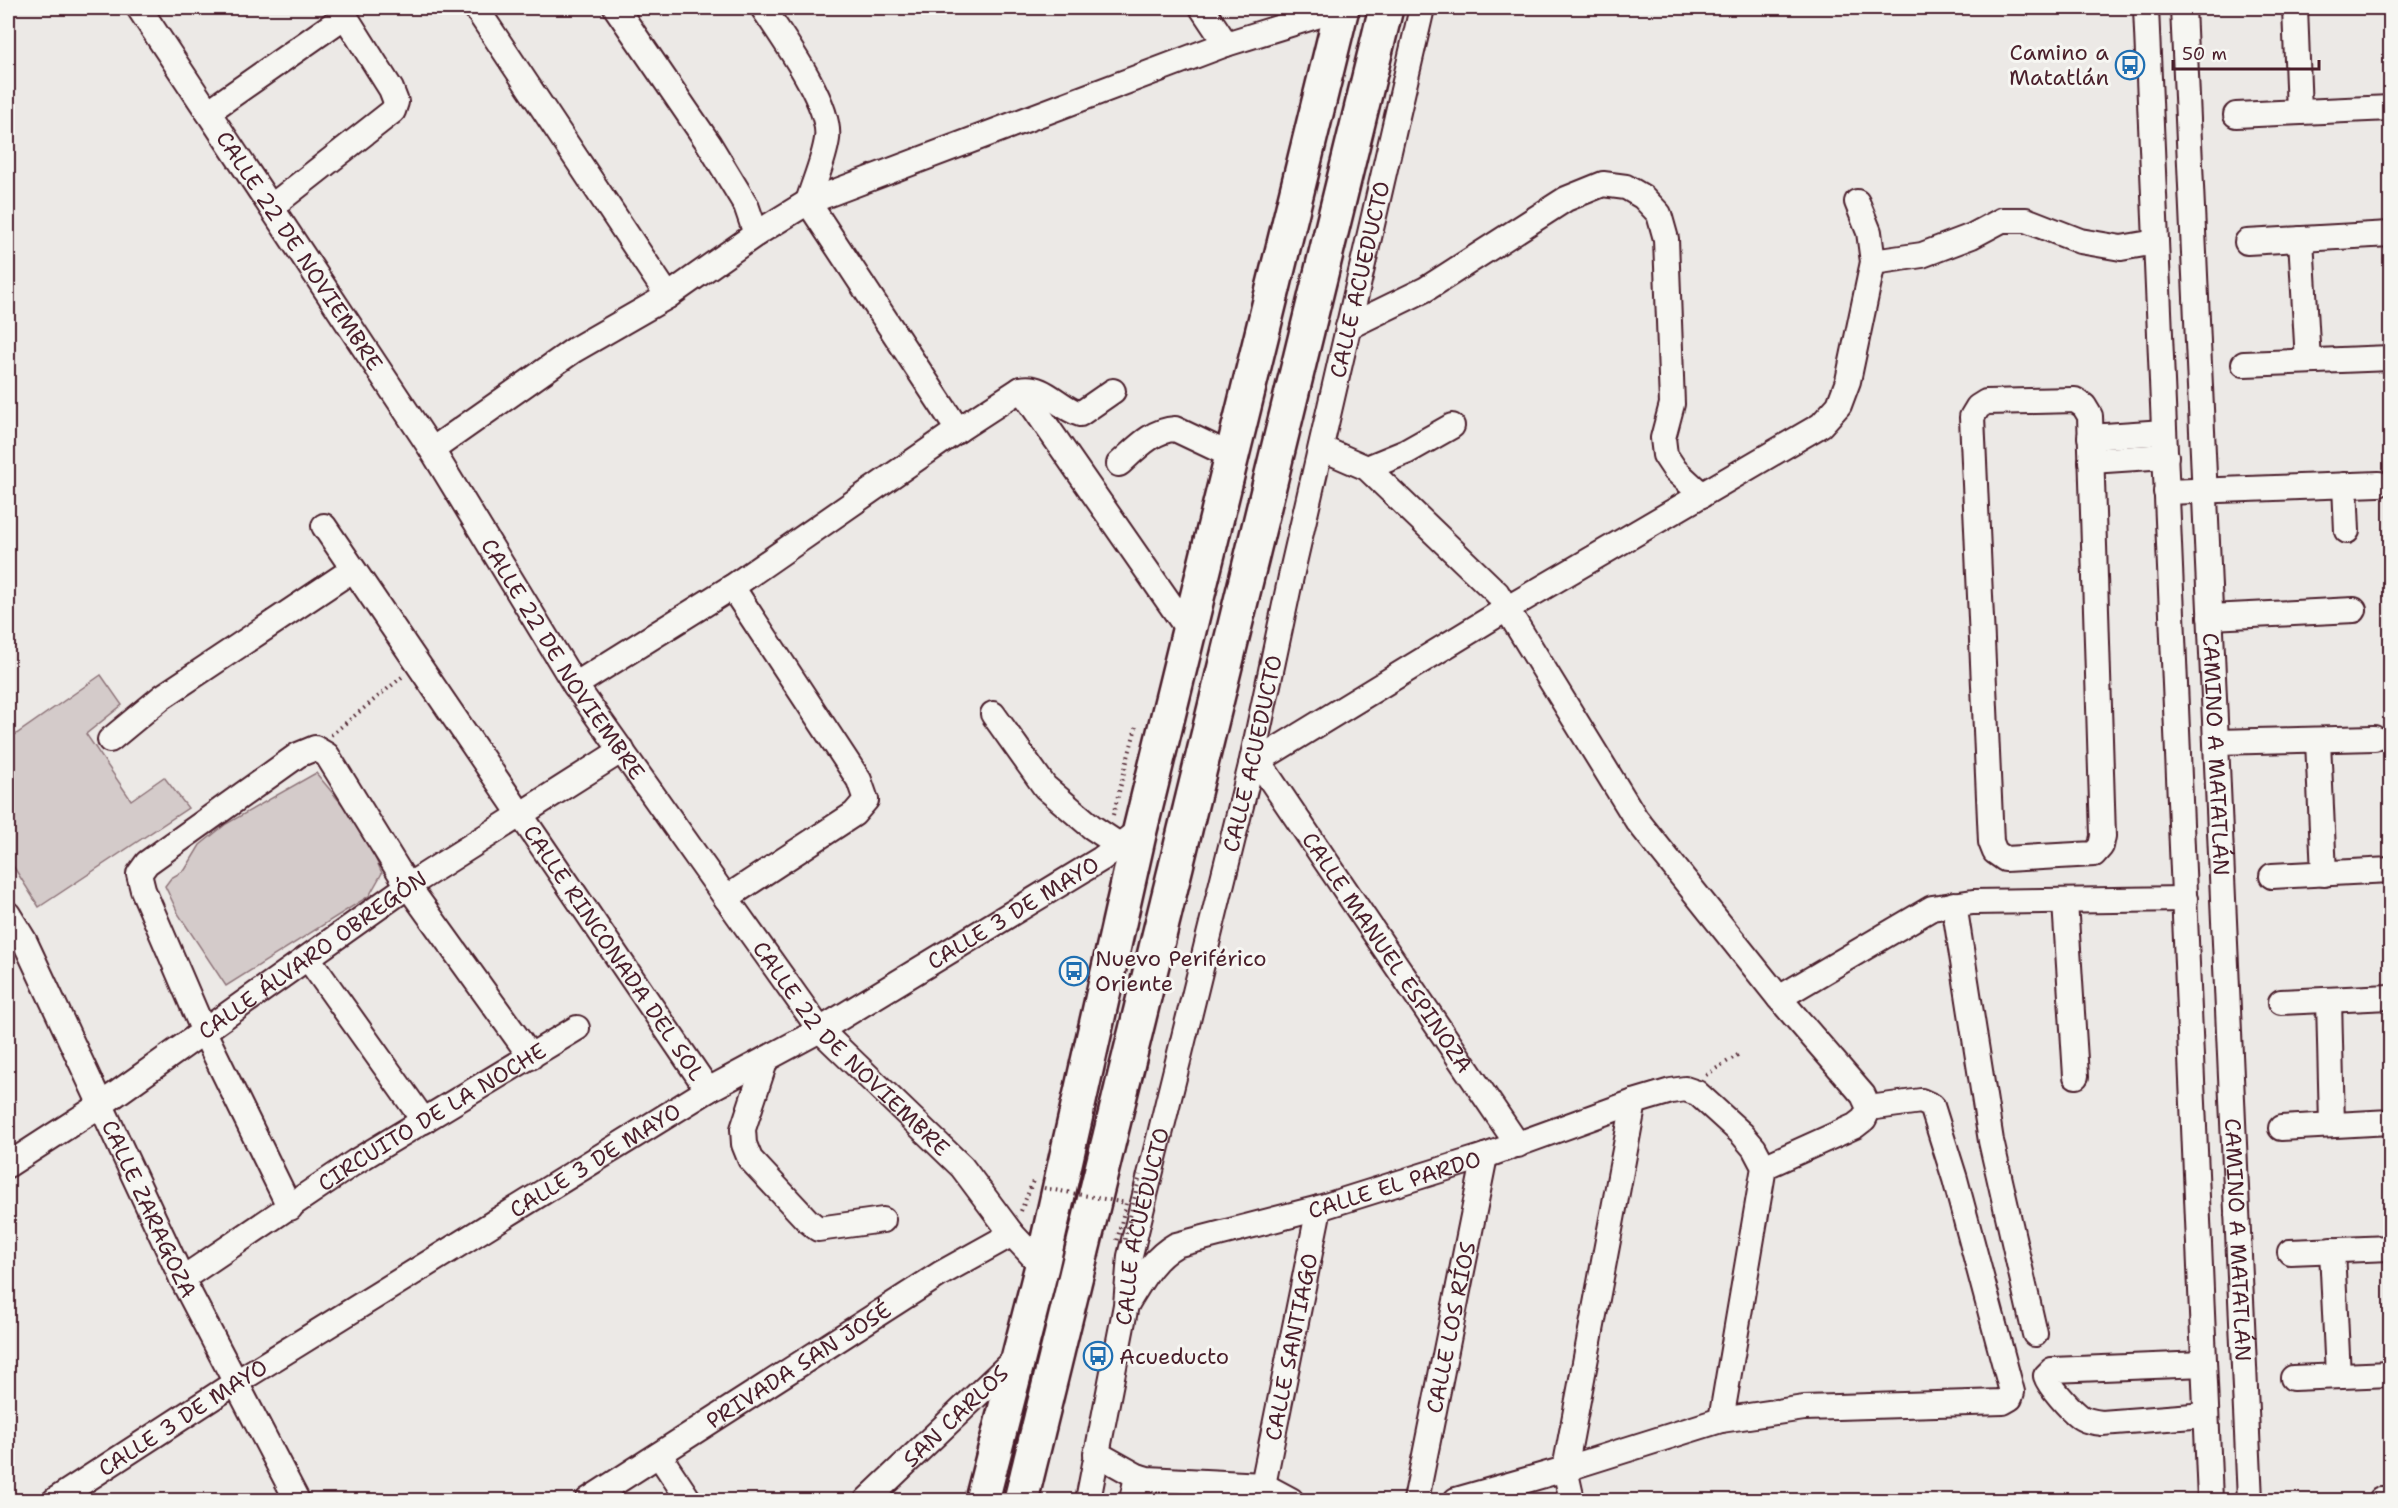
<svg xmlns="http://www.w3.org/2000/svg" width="2398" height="1508" font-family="'Shantell Sans',sans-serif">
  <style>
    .green { fill: #d4cbca; stroke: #8f757a; stroke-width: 1.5 }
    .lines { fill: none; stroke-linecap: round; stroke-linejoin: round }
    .minor-casing { stroke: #4a1f2b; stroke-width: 28 }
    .highway-casing { stroke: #4a1f2b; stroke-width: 38 }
    .path { stroke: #4a1f2b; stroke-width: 4; stroke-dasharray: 1.5 4.5; stroke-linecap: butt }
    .minor { stroke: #f6f6f2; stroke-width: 24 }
    .highway { stroke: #f6f6f2; stroke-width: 33 }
    .path-bridge { stroke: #4a1f2b; stroke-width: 4; stroke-dasharray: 1.5 4.5; stroke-linecap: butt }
    .labels { text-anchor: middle; stroke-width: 6; stroke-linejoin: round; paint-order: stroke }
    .poi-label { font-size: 22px; fill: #4a1f2b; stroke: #f6f6f2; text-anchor: start }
    .street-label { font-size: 22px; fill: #4a1f2b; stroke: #f6f6f2 }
  </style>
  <rect width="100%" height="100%" fill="#ece9e6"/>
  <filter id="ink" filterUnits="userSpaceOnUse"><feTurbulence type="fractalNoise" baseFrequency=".0167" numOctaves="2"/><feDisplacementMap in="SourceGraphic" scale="12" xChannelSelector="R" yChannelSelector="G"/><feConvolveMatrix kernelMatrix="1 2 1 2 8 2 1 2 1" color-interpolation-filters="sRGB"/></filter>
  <g filter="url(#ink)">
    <g class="green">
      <polygon points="101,675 122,705 86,734 131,800 164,777 188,808 39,907 8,858 8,740"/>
      <polygon points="316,773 361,827 382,873 369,896 226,986 179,915 165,886 171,878 185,870 200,845 226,824"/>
    </g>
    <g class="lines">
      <g class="minor-casing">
        <g id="minor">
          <path id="s1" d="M139,8L432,450L575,685L726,898L820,1030L962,1167L1012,1234L1042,1266"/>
          <polyline points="476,8 668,296"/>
          <polyline points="616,8 709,144 746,205 756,234"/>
          <path d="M763,8C782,37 832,105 827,139C824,160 814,182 808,202L958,430"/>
          <polyline points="1202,8 1226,44"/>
          <polyline points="2146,8 2210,1500"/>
          <path id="s2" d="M2183,8L2250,1500"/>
          <polyline points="2295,8 2299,112"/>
          <polyline points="208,112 345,16"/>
          <polyline points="2236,115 2390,108"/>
          <polyline points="271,207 393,111 396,102 391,89 340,8"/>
          <polyline points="2301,239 2308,361"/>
          <polyline points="2247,242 2390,234"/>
          <polyline points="1873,262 1922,255 1972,236 2002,220 2026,220 2080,241 2121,248 2156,242"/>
          <polyline points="1348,327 1426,289 1566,199 1603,184 1626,187 1643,197 1659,214 1666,239 1672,404 1663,438 1665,455 1675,470 1702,495"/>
          <polyline points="2244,364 2390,358"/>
          <polyline points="1021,389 1189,631"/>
          <polygon points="2075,400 2084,406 2090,416 2103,836 2101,846 2094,854 2005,859 1995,852 1991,842 1972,417 1978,407 1986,402"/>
          <polyline points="2090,437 2164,432"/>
          <polyline points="1321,448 1367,468 1497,593 1636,819 1779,998 1863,1095 1869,1108 1864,1119 1855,1126 1764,1167"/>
          <polyline points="432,450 574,350 668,296 756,234 808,202 1226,44 1342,8"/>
          <polyline points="2091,461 2166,456"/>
          <path d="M1119,464C1135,450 1152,430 1175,429L1232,456"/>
          <polyline points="1367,468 1406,452 1452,426"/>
          <polyline points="2345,485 2347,531"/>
          <polyline points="2166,492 2379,484"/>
          <path id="s3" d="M324,526L708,1090"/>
          <polyline points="2210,617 2354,610"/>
          <path d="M575,685L732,587L958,430L1021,389C1044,384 1059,408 1080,414L1113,391"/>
          <polyline points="993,714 1045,787 1092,827 1119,845"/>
          <polyline points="110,740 162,697 352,570"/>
          <polyline points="2318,741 2324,874"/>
          <polyline points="2216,742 2374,738"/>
          <path id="s4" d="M1258,761L1518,1145"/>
          <polyline points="1251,765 1508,608 1821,425 1839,405 1848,381 1873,262 1869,232 1857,202"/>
          <polyline points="2272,876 2390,870"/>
          <polyline points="726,898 854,814 866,800 859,780 732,587"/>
          <polyline points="2065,902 2076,1076"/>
          <polyline points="1954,904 1991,1141 2035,1334"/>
          <path id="s5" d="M8,914L24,940L182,1279L297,1500"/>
          <polyline points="308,958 424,1121"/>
          <polyline points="1779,998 1932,908 1973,902 2185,899"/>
          <polyline points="2329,1000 2332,1125"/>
          <polyline points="2281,1002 2390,997"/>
          <polyline points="766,1059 743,1129 744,1144 750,1159 807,1220 818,1229 883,1220"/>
          <polyline points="2281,1128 2390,1122"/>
          <path id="s6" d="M8,1165L102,1104L408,886L622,750"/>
          <polyline points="290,1208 204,1032 143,890 139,874 147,863 298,755 315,748 327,755 408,886 531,1057"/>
          <polyline points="2332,1250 2338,1376"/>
          <polyline points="2290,1252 2390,1248"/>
          <path id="s7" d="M182,1279L355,1162L577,1028"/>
          <path id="s8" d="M1128,1302C1142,1279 1153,1258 1176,1245L1319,1208L1485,1156L1634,1102L1671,1091L1685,1089L1697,1093L1742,1134L1754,1148L1764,1167L1721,1420"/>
          <path d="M2204,1364L2052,1370L2046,1376C2049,1386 2070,1409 2079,1416C2085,1421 2094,1422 2102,1423L2206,1415"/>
          <polyline points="2293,1378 2390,1374"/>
          <polyline points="1096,1453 1137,1476 1147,1479 1263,1485 1291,1500"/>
          <polyline points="659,1455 689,1500"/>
          <path id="s9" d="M1263,1485L1319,1208"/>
          <path id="s10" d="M55,1500L235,1383L708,1090L820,1030L1101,859L1140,830"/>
          <path id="s11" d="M588,1500L940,1274L1012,1234"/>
          <path id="s12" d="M867,1500L1017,1357"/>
          <path id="s13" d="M1088,1500L1126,1305L1130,1256L1251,765L1293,567L1422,8"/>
          <polyline points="1132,1500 1137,1476"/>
          <path id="s14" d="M1416,1500L1485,1156"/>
          <polyline points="1456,1500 1565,1469 1721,1420 1804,1408 2003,1402 2010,1398 2012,1392 1955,1179 1932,1106 1921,1101 1869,1108"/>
          <polyline points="1572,1500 1565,1469 1634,1102"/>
          <polyline points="2381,1500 2390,1500"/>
        </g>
      </g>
      <g class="highway-casing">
        <g id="highway">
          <polyline points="982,1500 1042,1266 1140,830 1342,8"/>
          <polyline points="1021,1500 1386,8"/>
        </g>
      </g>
      <g class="path">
        <polyline points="331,735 402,677"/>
        <polyline points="1113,815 1136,727"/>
        <polyline points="1706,1075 1741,1053"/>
        <polyline points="1021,1211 1033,1181"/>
      </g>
      <use href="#minor" class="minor"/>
      <use href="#highway" class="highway"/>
      <polyline class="path-bridge" points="1044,1188 1126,1203 1117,1241 1124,1242 1140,1175"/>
    </g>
  </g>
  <defs>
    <g id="bus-ring" transform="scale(1.5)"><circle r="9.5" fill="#f6f6f2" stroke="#1f6fb2" stroke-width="1.5"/><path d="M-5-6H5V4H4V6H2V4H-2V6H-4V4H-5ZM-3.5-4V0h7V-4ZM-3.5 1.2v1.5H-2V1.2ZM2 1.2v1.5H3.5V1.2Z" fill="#1f6fb2"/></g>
  </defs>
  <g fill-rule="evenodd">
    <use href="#bus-ring" x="2130" y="65"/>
    <use href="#bus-ring" x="1074" y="971"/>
    <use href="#bus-ring" x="1098" y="1356"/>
  </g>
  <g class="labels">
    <g class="poi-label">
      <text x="2109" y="60" text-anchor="end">Camino a<tspan x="2109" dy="25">Matatlán</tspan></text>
      <text x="1095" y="966">Nuevo Periférico<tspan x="1095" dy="25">Oriente</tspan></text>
      <text x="1119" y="1364">Acueducto</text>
    </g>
    <g class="street-label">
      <text dy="8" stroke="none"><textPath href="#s1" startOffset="291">CALLE 22 DE NOVIEMBRE</textPath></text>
      <text dy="8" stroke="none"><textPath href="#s13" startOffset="1251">CALLE ACUEDUCTO</textPath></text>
      <text dy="8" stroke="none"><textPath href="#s1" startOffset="777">CALLE 22 DE NOVIEMBRE</textPath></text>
      <text dy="8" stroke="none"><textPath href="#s13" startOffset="765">CALLE ACUEDUCTO</textPath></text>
      <text dy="8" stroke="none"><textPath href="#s2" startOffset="747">CAMINO A MATATLÁN</textPath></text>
      <text dy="8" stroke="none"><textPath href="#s10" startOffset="1124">CALLE 3 DE MAYO</textPath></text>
      <text dy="8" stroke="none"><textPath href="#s3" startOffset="516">CALLE RINCONADA DEL SOL</textPath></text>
      <text dy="8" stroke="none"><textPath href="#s4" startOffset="231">CALLE MANUEL ESPINOZA</textPath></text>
      <text dy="8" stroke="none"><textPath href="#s6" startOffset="370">CALLE ÁLVARO OBREGÓN</textPath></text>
      <text dy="8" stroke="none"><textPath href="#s1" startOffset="1263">CALLE 22 DE NOVIEMBRE</textPath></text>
      <text dy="8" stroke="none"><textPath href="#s7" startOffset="298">CIRCUITO DE LA NOCHE</textPath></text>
      <text dy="8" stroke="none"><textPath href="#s10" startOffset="638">CALLE 3 DE MAYO</textPath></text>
      <text dy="8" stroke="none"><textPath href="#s8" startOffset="302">CALLE EL PARDO</textPath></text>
      <text dy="8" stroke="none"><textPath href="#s5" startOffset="327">CALLE ZARAGOZA</textPath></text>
      <text dy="8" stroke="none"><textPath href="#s13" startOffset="279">CALLE ACUEDUCTO</textPath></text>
      <text dy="8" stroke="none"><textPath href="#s2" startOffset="1233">CAMINO A MATATLÁN</textPath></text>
      <text dy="8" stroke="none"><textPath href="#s14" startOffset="176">CALLE LOS RÍOS</textPath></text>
      <text dy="8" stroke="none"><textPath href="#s9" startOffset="141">CALLE SANTIAGO</textPath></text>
      <text dy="8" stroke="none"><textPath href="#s11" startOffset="250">PRIVADA SAN JOSÉ</textPath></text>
      <text dy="8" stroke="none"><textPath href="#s12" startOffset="122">SAN CARLOS</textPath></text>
      <text dy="8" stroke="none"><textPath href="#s10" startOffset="152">CALLE 3 DE MAYO</textPath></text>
    </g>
  </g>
  <rect width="2398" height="1508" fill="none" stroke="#f6f6f2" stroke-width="30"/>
  <rect x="15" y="15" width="2368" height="1478" fill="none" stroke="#4a1f2b" stroke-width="2" filter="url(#ink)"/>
  <path d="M2173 60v9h146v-9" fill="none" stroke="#4a1f2b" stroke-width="3"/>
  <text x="2182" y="60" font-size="18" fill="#4a1f2b" stroke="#f6f6f2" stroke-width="4.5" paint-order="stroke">50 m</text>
</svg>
